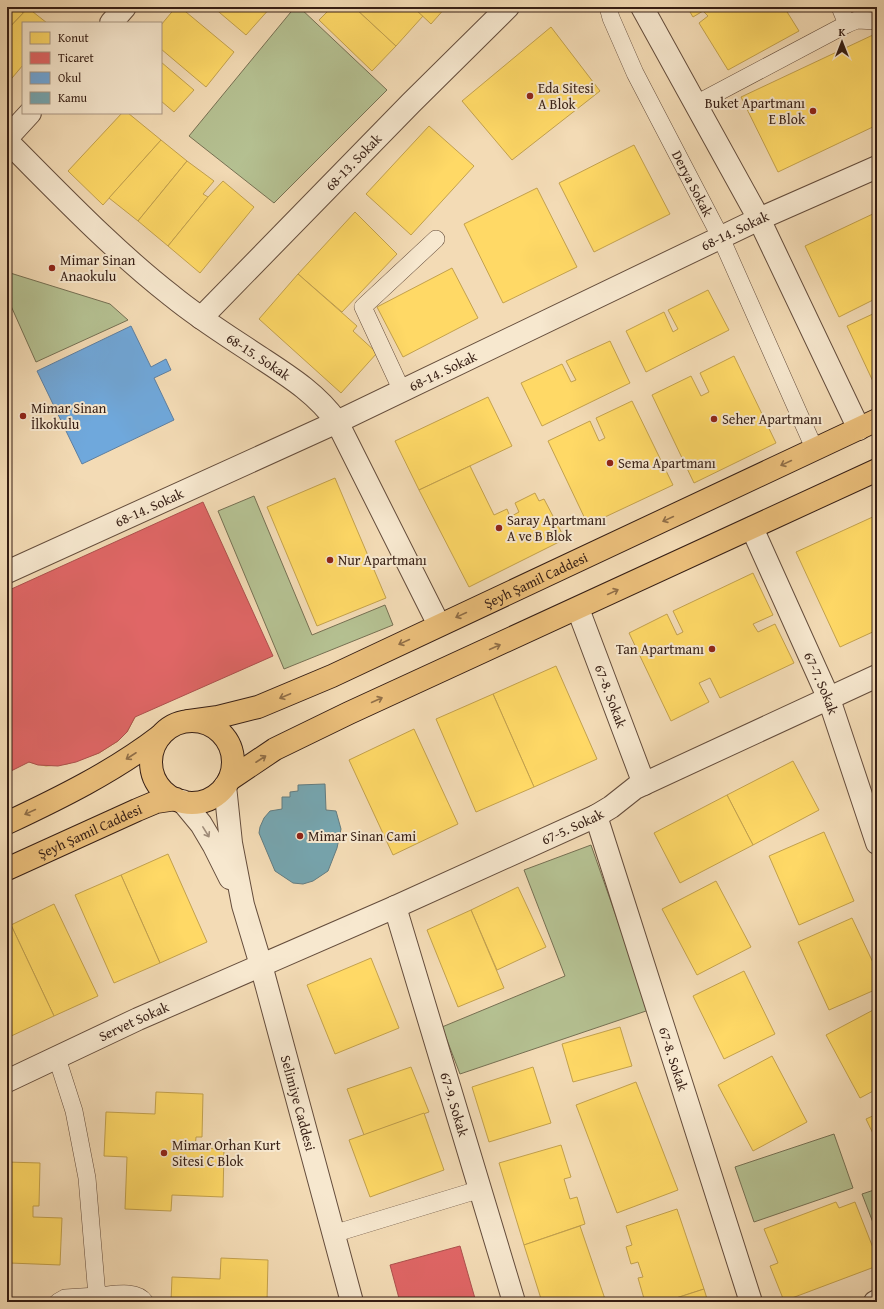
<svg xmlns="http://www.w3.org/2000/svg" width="884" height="1309" font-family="'Gentium Book Plus',serif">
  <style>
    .green { fill: #b5c192; stroke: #767053 }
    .homes { fill: #ffd966; stroke: #c3a14d }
    .shops { fill: #e06666; stroke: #ad504d }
    .schools { fill: #6fa8dc; stroke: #5e7fa0 }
    .public { fill: #76a5af; stroke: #637c80 }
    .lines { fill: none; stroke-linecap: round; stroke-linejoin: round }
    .service-casing { stroke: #654d3c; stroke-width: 18 }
    .minor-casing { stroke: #654d3c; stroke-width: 24 }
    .primary-casing { stroke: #361e14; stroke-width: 24 }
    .service { stroke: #f7e8cf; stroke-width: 17 }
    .minor { stroke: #f7e8cf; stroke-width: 22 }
    .primary { stroke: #eabe7a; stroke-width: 22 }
    .oneway { stroke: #906e47 }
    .oneway2 { stroke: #a08d7b }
    .poi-dot { fill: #8f2418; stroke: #f7e8cf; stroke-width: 1.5 }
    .labels { text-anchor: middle; stroke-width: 4; stroke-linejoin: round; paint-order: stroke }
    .poi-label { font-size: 14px; fill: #361e14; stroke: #f7e8cf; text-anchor: start }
    .street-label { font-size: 14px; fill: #361e14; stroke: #f7e8cf }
  </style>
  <rect width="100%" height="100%" fill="#f3dbb5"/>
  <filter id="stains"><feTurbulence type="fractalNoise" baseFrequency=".005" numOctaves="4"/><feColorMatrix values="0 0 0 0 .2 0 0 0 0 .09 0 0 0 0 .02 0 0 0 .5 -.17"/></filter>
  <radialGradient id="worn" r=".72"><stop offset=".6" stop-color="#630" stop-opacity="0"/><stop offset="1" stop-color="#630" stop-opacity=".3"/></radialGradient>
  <g class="green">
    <polygon points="295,7 299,7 387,90 274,203 189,136"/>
    <polygon points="7,272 110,304 128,320 36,362 7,297"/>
    <polygon points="254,496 312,635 385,605 393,625 284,669 218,511"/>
    <polygon points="591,845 649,1010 460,1074 442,1027 565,976 524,870"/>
    <polygon points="834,1134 853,1188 754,1222 735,1167"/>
    <polygon points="877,1189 877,1233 862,1194"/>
  </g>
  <g class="homes">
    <polygon points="7,7 16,7 23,13 7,30"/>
    <polygon points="176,7 180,7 234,52 206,87 161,49 161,25"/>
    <polygon points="213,7 271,7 246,35"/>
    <polygon points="332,7 354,7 396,46 372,71 319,20"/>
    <polygon points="354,7 413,7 423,16 396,46"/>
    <polygon points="413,7 446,7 431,24"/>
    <polygon points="687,7 784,7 799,31 728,70 699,23 708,16 703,11 693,17"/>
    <polygon points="28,8 47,23 23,23 23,65 7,84 7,30"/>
    <polygon points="551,27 600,91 512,160 462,101"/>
    <polygon points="875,34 877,40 877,125 778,172 741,97"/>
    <polygon points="161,62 194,90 174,112 161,101"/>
    <polygon points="122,113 128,113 161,140 103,205 68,171"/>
    <polygon points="429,126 474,166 411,235 366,194"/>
    <polygon points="161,140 187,161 138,221 109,198"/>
    <polygon points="634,145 670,214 594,252 559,183"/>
    <polygon points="187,161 214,181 203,194 208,197 168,246 138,221"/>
    <polygon points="223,181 254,207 200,273 168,246 208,197"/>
    <polygon points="537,188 577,267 503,303 464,224"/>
    <polygon points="355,212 397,254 342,312 298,274"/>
    <polygon points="877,212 877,298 839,317 805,246"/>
    <polygon points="452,268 478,318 403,357 377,307"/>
    <polygon points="298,274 357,326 353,331 377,353 341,393 259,319"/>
    <polygon points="708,290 729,330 646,372 626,331 664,312 673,332 678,329 668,310"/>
    <polygon points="877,312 877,390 847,326"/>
    <polygon points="610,341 630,383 542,426 521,383 562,364 571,382 576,380 566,361"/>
    <polygon points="734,356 776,443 694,483 652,395 691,376 701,396 709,392 700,373"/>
    <polygon points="488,397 512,446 419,490 395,441"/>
    <polygon points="632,401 673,485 588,525 548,441 590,421 599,441 605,438 596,418"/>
    <polygon points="470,466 494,515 507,509 510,517 519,512 515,503 535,493 539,501 544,499 565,539 469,587 419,490"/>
    <polygon points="335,478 386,598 317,626 267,507"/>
    <polygon points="877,515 877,630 840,647 796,552"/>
    <polygon points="753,573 773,615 753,624 758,632 775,624 794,663 720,698 710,678 699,683 709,702 671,721 629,633 667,614 677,635 683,632 673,611"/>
    <polygon points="556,666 597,759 534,787 493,694"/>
    <polygon points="101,691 120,693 132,700 135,704 136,712 135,717 127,732 118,741 99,753 67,764 46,766 29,762 25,759 20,753 20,740 28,725 34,720 44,711 65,700 88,693"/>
    <polygon points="493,694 534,787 476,812 436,719"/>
    <polygon points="414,729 458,824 393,855 349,760"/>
    <polygon points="793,761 819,810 753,845 727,795"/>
    <polygon points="727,795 753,845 680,883 654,833"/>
    <polygon points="824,832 854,901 799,925 769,856"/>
    <polygon points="168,854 207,942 160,963 121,875"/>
    <polygon points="121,875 160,963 114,983 75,895"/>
    <polygon points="716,881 751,947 697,975 662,909"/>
    <polygon points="518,887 546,947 497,970 471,910"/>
    <polygon points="54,904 98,996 54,1016 11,925"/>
    <polygon points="471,910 504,988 458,1007 427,930"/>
    <polygon points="852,918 877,971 877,989 829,1010 798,942"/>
    <polygon points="11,925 54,1016 7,1038 7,927"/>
    <polygon points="371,958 399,1028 335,1054 307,985"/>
    <polygon points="744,971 775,1034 724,1059 693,996"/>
    <polygon points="877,1008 877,1089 860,1098 826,1035"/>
    <polygon points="620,1027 632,1066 573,1082 562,1044"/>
    <polygon points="772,1056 807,1122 753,1151 718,1085"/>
    <polygon points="411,1067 429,1112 364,1135 347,1089"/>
    <polygon points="533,1067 551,1123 489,1142 472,1087"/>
    <polygon points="636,1082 678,1190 617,1213 576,1105"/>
    <polygon points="156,1092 203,1094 202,1137 196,1137 195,1148 224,1149 223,1197 172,1195 171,1211 125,1209 127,1157 104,1156 106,1112 155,1114"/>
    <polygon points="424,1113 444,1170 370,1197 349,1140"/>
    <polygon points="877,1114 877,1142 866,1119"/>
    <polygon points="561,1145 571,1177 564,1179 570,1199 577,1197 585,1224 524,1245 499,1163"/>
    <polygon points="7,1162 40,1163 39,1206 33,1206 33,1217 62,1218 60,1265 10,1263 9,1280 7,1280"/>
    <polygon points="836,1202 839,1208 855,1202 877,1258 877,1266 784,1301 770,1266 778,1263 764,1229"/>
    <polygon points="677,1209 704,1289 664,1302 645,1302 638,1278 643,1277 638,1262 631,1264 626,1247 632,1245 626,1226"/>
    <polygon points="580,1226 606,1302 542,1302 524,1245"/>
    <polygon points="221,1258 268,1260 267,1302 171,1302 172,1277 220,1279"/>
    <polygon points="704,1289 708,1302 664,1302"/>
  </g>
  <g class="shops">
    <polygon points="203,502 273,656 135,717 127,732 118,741 99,753 76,762 58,766 38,765 29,762 7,773 7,591"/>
    <polygon points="460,1246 476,1302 400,1302 390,1265"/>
  </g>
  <polygon class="schools" points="131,326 151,367 166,359 171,370 154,378 174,420 82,464 37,371"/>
  <polygon class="public" points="325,784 326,810 336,811 341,829 337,848 328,871 313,881 303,884 293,883 275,871 259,833 260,827 264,818 270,811 282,809 282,797 290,797 290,792 298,791 298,785"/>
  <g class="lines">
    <g class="service-casing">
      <g id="service">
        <path id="s1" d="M608,7L611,18L635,73L721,238L815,450"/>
        <polyline points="847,24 857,20 877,21"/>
        <polyline points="696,104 847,24 840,7"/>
        <polyline points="402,391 363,307 436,239"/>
        <path d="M57,1058L74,1111L87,1178L97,1296C112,1295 136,1289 145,1302"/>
        <polyline points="333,1234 481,1189"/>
        <polyline points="58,1302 65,1298 97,1296"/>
      </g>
    </g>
    <g class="minor-casing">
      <g id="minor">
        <polyline points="642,7 759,219 859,429"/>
        <polyline points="111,23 125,7"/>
        <polyline points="7,138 30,113"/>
        <path id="s2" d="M7,141C60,194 113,250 172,296C200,319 231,338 261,358C290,377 317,394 337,422L439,625"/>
        <path id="s3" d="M201,318L411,103L508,7"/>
        <path id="s4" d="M752,528L829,699L877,843"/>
        <path id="s5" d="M7,572L337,422L759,219L877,167"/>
        <path id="s6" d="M578,609L644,784"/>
        <path id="s7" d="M225,786L231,843L243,905L261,965L352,1302"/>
        <polyline points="182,801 201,824 214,846 230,878"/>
        <path id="s8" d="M596,816L751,1302"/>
        <path id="s9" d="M395,907L514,1302"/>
        <path id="s10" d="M7,1081L138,1019L395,907L596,816L611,807L635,788L877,676"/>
        <polyline points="875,1302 877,1301"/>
      </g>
    </g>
    <g class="primary-casing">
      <g id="primary">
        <path id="s11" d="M189,721L218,717L258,707L332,676L877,420"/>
        <circle cx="192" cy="762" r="41"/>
        <polyline points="229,780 275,749 349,713 877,470"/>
        <path d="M7,823C60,798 113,772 160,736"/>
        <path id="s12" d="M7,869L137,810L156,802L176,799"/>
      </g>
    </g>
    <use href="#service" class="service"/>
    <use href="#minor" class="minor"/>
    <use href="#primary" class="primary"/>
  </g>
  <defs><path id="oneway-shaft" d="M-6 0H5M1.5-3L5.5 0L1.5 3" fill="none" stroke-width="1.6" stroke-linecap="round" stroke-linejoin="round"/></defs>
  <g class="oneway">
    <use href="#oneway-shaft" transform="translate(786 463) rotate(155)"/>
    <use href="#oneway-shaft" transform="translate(668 519) rotate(155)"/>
    <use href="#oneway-shaft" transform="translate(613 592) rotate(-25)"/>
    <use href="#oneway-shaft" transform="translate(461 615) rotate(155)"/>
    <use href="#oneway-shaft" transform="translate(404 642) rotate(155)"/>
    <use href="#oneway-shaft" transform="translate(495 647) rotate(-24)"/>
    <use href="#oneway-shaft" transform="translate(285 696) rotate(157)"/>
    <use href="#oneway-shaft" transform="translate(377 700) rotate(-24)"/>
    <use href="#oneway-shaft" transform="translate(131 756) rotate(147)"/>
    <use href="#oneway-shaft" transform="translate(261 759) rotate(-33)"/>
    <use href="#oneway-shaft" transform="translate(30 812) rotate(155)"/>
  </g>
  <use class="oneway2" href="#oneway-shaft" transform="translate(206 832) rotate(58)"/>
  <g class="poi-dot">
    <circle cx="530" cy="96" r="4"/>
    <circle cx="813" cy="111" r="4"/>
    <circle cx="52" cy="268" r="4"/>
    <circle cx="23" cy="416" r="4"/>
    <circle cx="714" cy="419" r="4"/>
    <circle cx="610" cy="463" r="4"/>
    <circle cx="499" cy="528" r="4"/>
    <circle cx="330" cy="560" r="4"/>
    <circle cx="712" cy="649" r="4"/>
    <circle cx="300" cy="836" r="4"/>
    <circle cx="164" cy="1153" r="4"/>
  </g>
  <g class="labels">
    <g class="poi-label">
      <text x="538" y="93">Eda Sitesi<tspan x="538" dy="16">A Blok</tspan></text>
      <text x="805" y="108" text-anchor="end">Buket Apartmanı<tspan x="805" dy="16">E Blok</tspan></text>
      <text x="60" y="265">Mimar Sinan<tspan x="60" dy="16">Anaokulu</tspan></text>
      <text x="31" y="413">Mimar Sinan<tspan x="31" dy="16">İlkokulu</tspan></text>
      <text x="722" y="424">Seher Apartmanı</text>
      <text x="618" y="468">Sema Apartmanı</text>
      <text x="507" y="525">Saray Apartmanı<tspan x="507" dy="16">A ve B Blok</tspan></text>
      <text x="338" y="565">Nur Apartmanı</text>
      <text x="704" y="654" text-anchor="end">Tan Apartmanı</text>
      <text x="308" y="841">Mimar Sinan Cami</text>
      <text x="172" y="1150">Mimar Orhan Kurt<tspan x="172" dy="16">Sitesi C Blok</tspan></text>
    </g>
    <g class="street-label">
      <text dy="5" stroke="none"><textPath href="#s3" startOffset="218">68-13. Sokak</textPath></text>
      <text dy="5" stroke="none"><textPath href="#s1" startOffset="196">Derya Sokak</textPath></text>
      <text dy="5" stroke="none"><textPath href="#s5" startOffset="804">68-14. Sokak</textPath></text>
      <text dy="5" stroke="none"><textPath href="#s2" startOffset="332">68-15. Sokak</textPath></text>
      <text dy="5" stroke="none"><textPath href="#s5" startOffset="480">68-14. Sokak</textPath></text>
      <text dy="5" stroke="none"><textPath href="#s5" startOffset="156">68-14. Sokak</textPath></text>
      <text dy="5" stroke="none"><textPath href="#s11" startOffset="376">Şeyh Şamil Caddesi</textPath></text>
      <text dy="5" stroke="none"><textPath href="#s4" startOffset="170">67-7. Sokak</textPath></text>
      <text dy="5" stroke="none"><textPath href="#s6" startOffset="93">67-8. Sokak</textPath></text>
      <text dy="5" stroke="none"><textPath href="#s10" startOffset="620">67-5. Sokak</textPath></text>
      <text dy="5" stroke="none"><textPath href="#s12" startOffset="91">Şeyh Şamil Caddesi</textPath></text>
      <text dy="5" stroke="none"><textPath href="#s10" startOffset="140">Servet Sokak</textPath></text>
      <text dy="5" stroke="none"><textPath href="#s8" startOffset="255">67-8. Sokak</textPath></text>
      <text dy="5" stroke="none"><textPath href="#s7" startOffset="326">Selimiye Caddesi</textPath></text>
      <text dy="5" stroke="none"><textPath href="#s9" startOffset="206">67-9. Sokak</textPath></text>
    </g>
  </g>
  <rect width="884" height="1309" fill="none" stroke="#f3dbb5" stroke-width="24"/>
  <rect x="8" y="8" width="868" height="1293" fill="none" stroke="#361e14" stroke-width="2"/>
  <rect x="12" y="12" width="860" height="1285" fill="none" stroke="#361e14"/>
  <rect x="22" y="22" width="140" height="92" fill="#f7e8cf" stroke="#aa9784"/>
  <rect x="30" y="32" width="20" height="12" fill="#ffd966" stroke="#aa9784"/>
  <text x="58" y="42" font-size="12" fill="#361e14">Konut</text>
  <rect x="30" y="52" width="20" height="12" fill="#e06666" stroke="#aa9784"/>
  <text x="58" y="62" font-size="12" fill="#361e14">Ticaret</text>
  <rect x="30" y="72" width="20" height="12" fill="#6fa8dc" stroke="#aa9784"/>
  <text x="58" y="82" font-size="12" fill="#361e14">Okul</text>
  <rect x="30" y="92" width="20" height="12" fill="#76a5af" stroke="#aa9784"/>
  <text x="58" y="102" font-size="12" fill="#361e14">Kamu</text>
  <g transform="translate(842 42)" stroke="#f7e8cf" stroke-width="3" paint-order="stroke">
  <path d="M0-3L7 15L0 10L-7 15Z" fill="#361e14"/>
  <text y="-6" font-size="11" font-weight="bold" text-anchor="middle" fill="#361e14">K</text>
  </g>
  <rect width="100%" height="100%" filter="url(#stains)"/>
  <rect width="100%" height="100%" fill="url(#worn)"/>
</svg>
